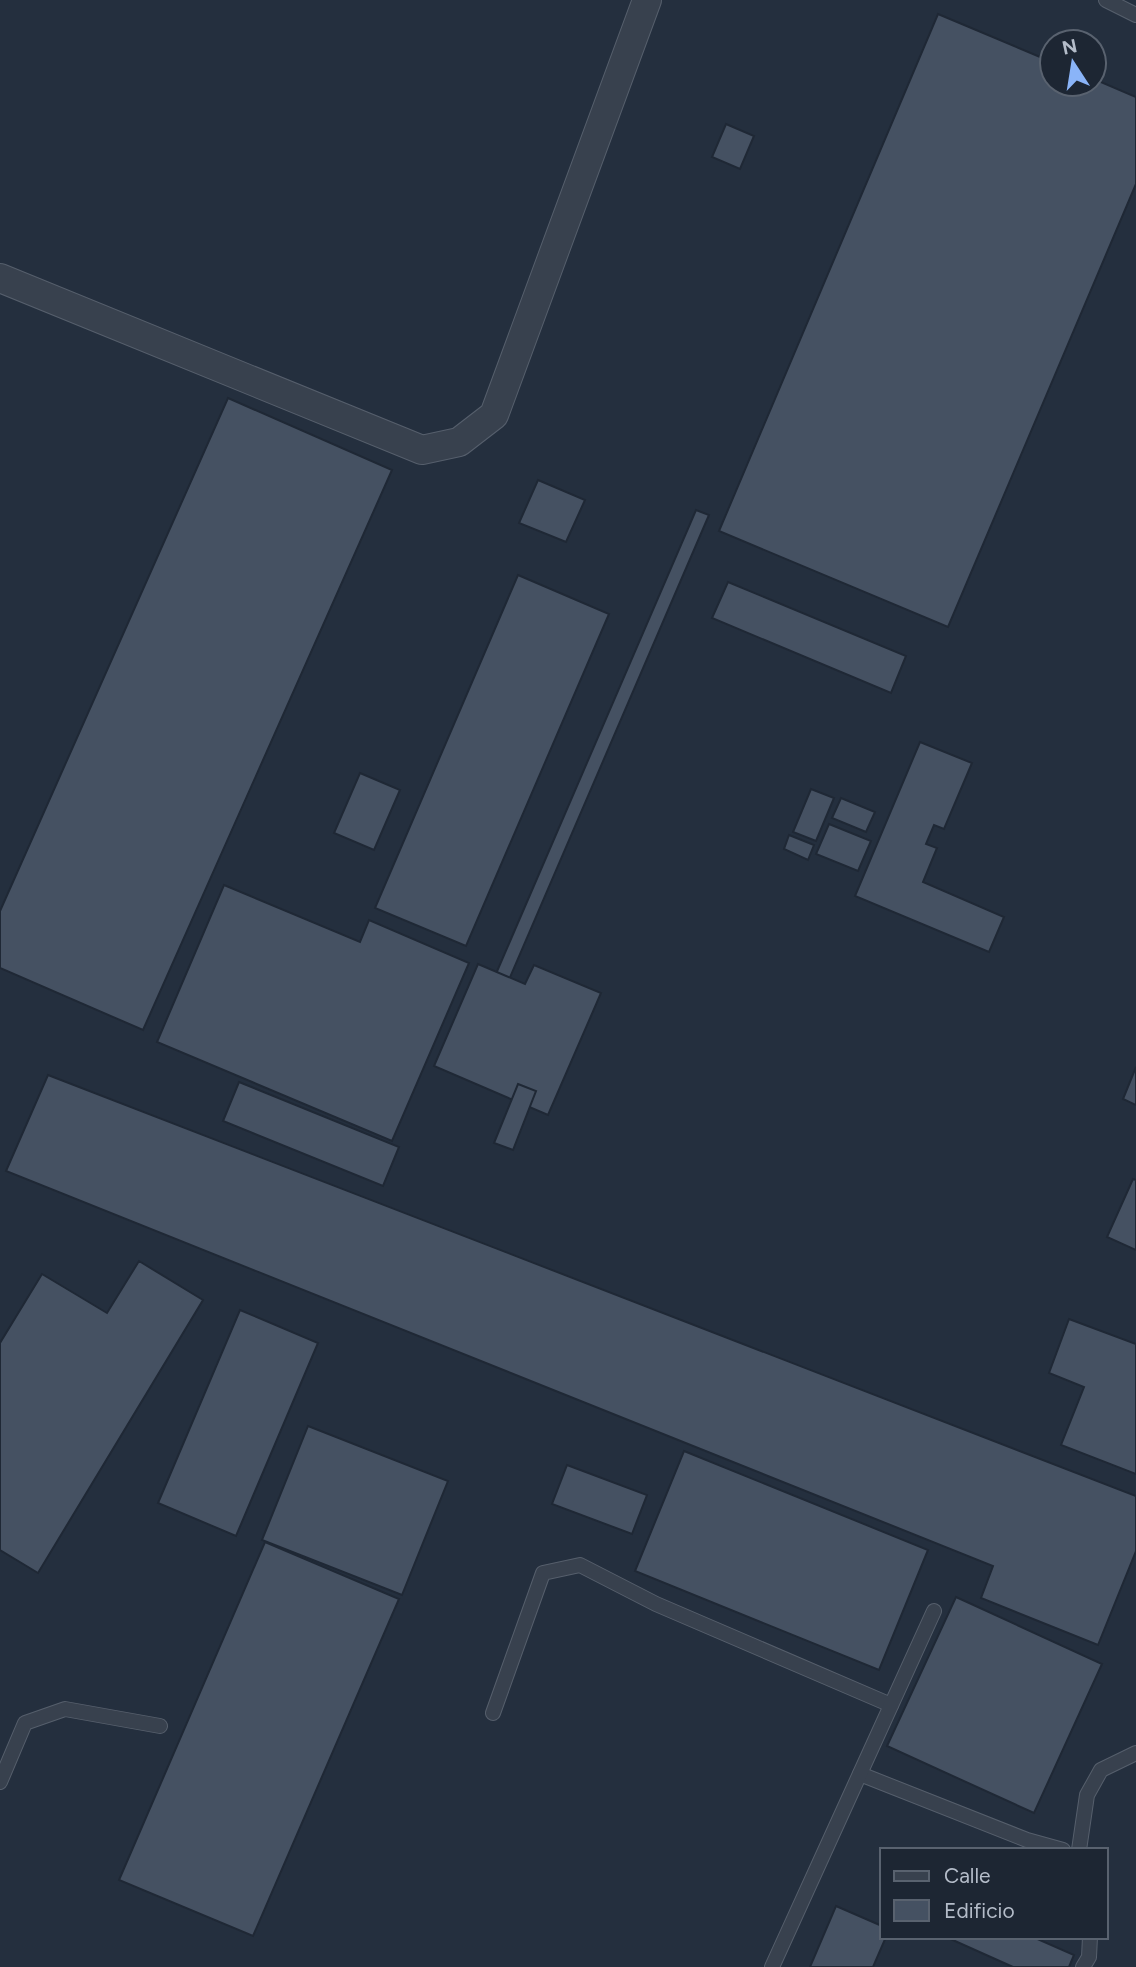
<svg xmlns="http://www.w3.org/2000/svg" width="1136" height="1967" font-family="Figtree,sans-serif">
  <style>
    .building { fill: #455162; stroke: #1f2835; stroke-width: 2 }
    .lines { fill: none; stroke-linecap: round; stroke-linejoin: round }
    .service-casing { stroke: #565f6c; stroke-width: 16 }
    .minor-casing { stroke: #565f6c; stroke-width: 30 }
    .service { stroke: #38414e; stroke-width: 14 }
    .minor { stroke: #38414e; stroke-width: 28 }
  </style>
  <rect width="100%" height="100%" fill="#242f3e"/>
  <g class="building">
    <polygon points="938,14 1052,62 1052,84 1094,84 1094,79 1136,97 1136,184 948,627 719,531"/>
    <polygon points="726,124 754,136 740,169 712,157"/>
    <polygon points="228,398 392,470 143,1030 0,968 0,911"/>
    <polygon points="538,480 585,500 566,542 519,523"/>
    <polygon points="696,510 709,515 508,982 495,976"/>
    <polygon points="518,575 609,614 466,946 375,908"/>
    <polygon points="728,582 906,656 891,693 712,618"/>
    <polygon points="920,742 972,763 944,829 934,825 926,844 937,848 923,882 1004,917 989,952 855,896"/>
    <polygon points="360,773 400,790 374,850 334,833"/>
    <polygon points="811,789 834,798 816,841 793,832"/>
    <polygon points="841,798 875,812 866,832 832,818"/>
    <polygon points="829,824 871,841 858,871 816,854"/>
    <polygon points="789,835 814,845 808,860 784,849"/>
    <polygon points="224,885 360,942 369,920 469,963 392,1141 157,1042"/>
    <polygon points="478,964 525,984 534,965 601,993 548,1115 434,1066"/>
    <polygon points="1136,1067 1136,1105 1123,1099"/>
    <polygon points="48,1075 1136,1496 1136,1551 1098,1645 981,1598 993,1566 6,1171"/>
    <polygon points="239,1082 399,1147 383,1186 223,1121"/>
    <polygon points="518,1084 536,1091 513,1150 494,1143"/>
    <polygon points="1133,1179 1136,1180 1136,1250 1107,1237"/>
    <polygon points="139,1261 203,1300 38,1573 0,1550 0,1343 42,1274 107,1313"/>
    <polygon points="240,1310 318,1343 236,1536 158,1503"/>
    <polygon points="1069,1319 1136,1344 1136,1474 1061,1445 1084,1387 1049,1373"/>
    <polygon points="308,1426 448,1481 402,1595 262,1540"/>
    <polygon points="684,1451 928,1550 879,1670 635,1571"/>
    <polygon points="567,1465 647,1495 632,1534 552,1504"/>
    <polygon points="265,1542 399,1599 253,1936 119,1880"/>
    <polygon points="956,1597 1102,1664 1034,1813 887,1746"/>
    <polygon points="836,1906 882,1926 882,1937 886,1937 873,1967 810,1967"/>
    <polygon points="946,1937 1033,1937 1074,1955 1069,1967 1013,1967"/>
  </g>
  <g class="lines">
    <g class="service-casing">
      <g id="service">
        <polyline points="1106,0 1136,15"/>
        <polyline points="493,1713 543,1573 580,1565 656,1604 891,1705"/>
        <polyline points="860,1774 1027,1840 1063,1850"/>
        <polyline points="0,1782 25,1723 65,1709 160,1726"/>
        <polyline points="1079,1850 1087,1795 1101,1770 1136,1753"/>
        <polyline points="772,1967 934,1611"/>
        <polyline points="1083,1967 1089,1957 1090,1937"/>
      </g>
    </g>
    <g class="minor-casing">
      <polyline id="minor" points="0,278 422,450 459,442 494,415 647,0"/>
    </g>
    <use href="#service" class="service"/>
    <use href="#minor" class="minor"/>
  </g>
  <rect x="880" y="1848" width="228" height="91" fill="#1d2633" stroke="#59626f" stroke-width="2"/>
  <rect x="894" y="1871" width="35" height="10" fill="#38414e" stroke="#59626f" stroke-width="2"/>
  <text x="944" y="1883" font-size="21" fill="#b4bcc9">Calle</text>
  <rect x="894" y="1900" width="35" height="21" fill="#455162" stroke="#59626f" stroke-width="2"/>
  <text x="944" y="1918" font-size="21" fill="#b4bcc9">Edificio</text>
  <g transform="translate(1073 63) rotate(348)"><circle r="33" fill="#1d2633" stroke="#59626f" stroke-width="2"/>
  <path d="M0-5L12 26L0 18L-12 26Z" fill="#8ab4f8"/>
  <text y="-10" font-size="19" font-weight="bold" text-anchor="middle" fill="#b4bcc9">N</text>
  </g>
</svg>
